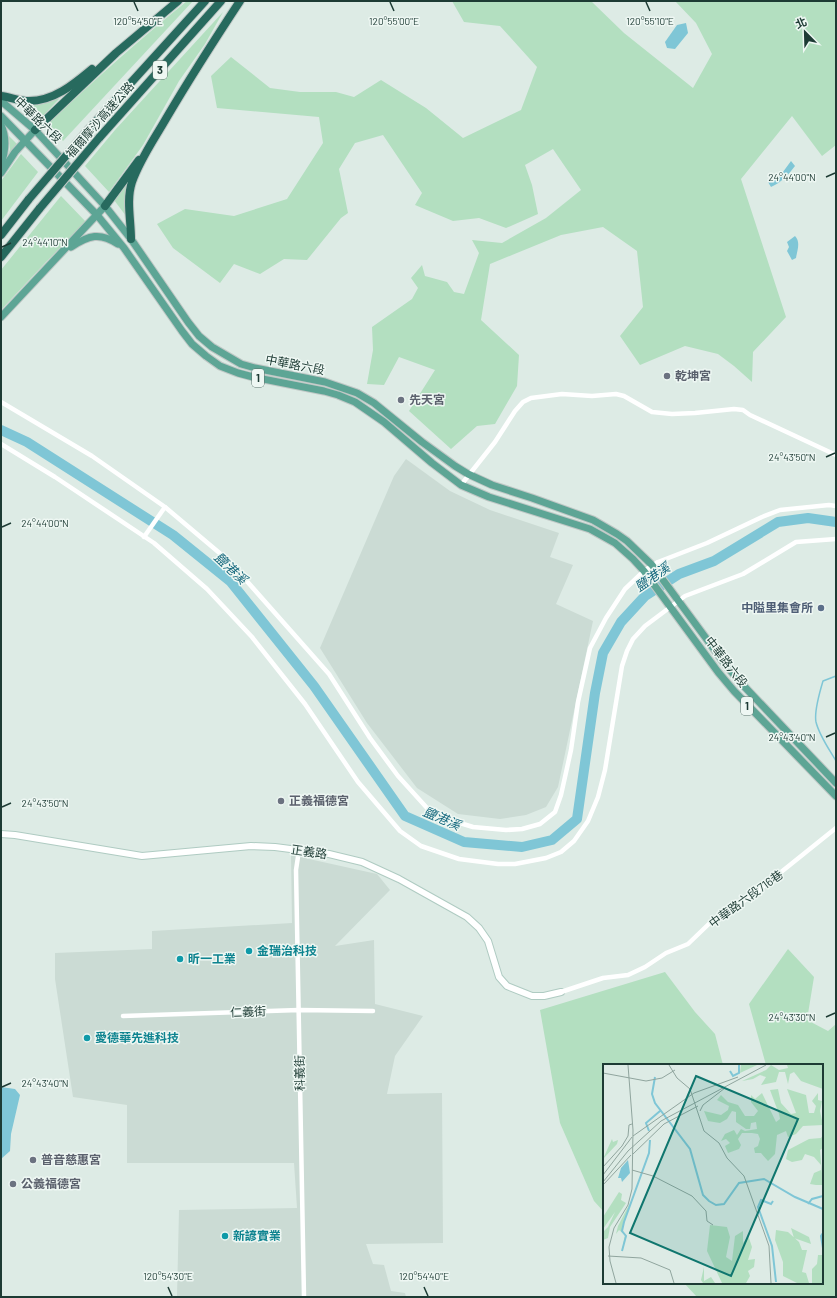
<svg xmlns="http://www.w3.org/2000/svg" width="837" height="1298" font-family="Barlow,'Noto Sans TC',sans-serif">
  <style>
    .built { fill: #cbdbd4 }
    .green { fill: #b3dfc0 }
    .water { fill: #7fc6d6 }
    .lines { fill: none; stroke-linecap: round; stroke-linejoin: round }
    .stream { stroke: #7fc6d6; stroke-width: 1.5 }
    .river { stroke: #7fc6d6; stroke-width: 10 }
    .secondary-casing { stroke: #afcbc2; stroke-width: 8 }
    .primary-casing { stroke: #c0c8c6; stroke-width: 9 }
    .highway-casing { stroke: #c0c8c6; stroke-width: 10 }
    .street { stroke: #fff; stroke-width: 4.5 }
    .secondary { stroke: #fff; stroke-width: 6 }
    .primary { stroke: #5da595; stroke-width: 7 }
    .highway { stroke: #276a5e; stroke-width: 8 }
    .highway-bridge-casing { stroke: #c0c8c6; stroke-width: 10; stroke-linecap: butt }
    .highway-bridge { stroke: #276a5e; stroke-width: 8 }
    .ticks { fill: none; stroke: #1d3b34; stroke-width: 1.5 }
    .worship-dot { fill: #6b7280; stroke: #eef7f3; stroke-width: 1.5 }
    .service-dot { fill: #5c6f8a; stroke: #eef7f3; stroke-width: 1.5 }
    .culture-dot { fill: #0f9aa8; stroke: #eef7f3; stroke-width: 1.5 }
    .labels { text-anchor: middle; stroke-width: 3; stroke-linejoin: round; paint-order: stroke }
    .shield { fill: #eef7f3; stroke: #5c736d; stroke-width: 1 }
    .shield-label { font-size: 11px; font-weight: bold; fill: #1d3b34 }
    .street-label { font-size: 12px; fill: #1d3b34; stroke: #eef7f3 }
    .worship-label { font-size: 12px; font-weight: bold; fill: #5b616d; stroke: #eef7f3; text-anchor: start }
    .service-label { font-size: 12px; font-weight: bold; fill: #4e5e75; stroke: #eef7f3; text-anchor: end }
    .culture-label { font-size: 12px; font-weight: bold; fill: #0d838f; stroke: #eef7f3; text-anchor: start }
    .water-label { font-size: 13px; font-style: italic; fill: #13677c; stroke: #eef7f3 }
    .inset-river { fill: none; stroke: #7fc6d6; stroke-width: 2 }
    .inset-road { fill: none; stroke: #90a59e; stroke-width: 1 }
    .view { fill: #0f766e; fill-opacity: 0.15; stroke: #0f766e; stroke-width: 2 }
    .inset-edge { fill: none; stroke: #1d3b34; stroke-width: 2 }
    .ticks-label { font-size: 10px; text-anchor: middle; fill: #1d3b34; stroke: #eef7f3; stroke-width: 3; stroke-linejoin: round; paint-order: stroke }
  </style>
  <rect width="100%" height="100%" fill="#ddebe5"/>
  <g class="built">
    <polygon points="406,459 450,491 490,510 559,533 550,557 573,565 556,604 593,621 558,787 546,807 526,815 500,819 458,814 417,788 367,723 320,648 394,476"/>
    <polygon points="291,855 377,874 390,890 335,946 374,940 375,1004 423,1016 395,1056 387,1094 442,1093 443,1243 366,1244 373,1264 384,1265 391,1291 405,1293 406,1297 177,1297 179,1210 297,1208 294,1163 127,1163 127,1105 73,1097 55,979 55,953 152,949 152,931 292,923"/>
  </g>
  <g class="green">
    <path d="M187,1H193L63,141L48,124C93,81 139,40 187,1Z"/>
    <polygon points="452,1 591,1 624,33 693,88 712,54 696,23 675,1 836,1 836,145 822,156 792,116 741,179 786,317 753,352 752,382 734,366 718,354 685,346 640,365 620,336 643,307 637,251 603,227 561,235 490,264 481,320 519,355 517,386 495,424 477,426 451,449 409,411 435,370 399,357 384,385 367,384 373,350 372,327 412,299 418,288 411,278 422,265 425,276 447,282 454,292 464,294 479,253 472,240 502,243 546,218 581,190 553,149 525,165 532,185 538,214 506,228 479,218 453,221 415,205 422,193 383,135 355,143 339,169 348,213 341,218 307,260 284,259 260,274 234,264 220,283 173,248 157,224 185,209 234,216 287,199 323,143 319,117 217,108 211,76 231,57 270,88 300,92 336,92 354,97 381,80 426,108 463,138 521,110 537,67 500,26 464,22"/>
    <polygon points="223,12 205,44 179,81 143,145 109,192 85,166 115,130"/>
    <path d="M56,99H59L39,120L20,103C33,105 44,104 56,99Z"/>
    <polygon points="9,136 18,145 6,162 10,149"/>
    <polygon points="21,154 38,172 1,221 1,181"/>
    <polygon points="133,174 126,216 114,200"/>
    <polygon points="61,196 86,222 46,262 1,310 1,270"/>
    <polygon points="788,949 814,977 807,1020 828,1031 836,1024 836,1297 697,1297 684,1283 822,1283 822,1065 766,1065 749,1004"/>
    <polygon points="665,972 695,1012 715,1034 723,1065 604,1065 604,1212 594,1201 560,1123 540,1010"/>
  </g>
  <g class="water">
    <polygon points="686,23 688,33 675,49 667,48 665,42 677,25"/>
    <path d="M791,161L795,166C788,175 782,182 771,187L768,182L780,176Z"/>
    <path d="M795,236C801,242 797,251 796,258L792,260L787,251L789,247L787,242Z"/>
    <polygon points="1,1087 15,1089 20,1095 11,1134 10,1151 1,1159"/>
  </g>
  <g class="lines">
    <path class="stream" d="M836,676L823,681C820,691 814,712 816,722C819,735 829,749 836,761"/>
    <polyline class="river" points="1,430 27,442 173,535 230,581 314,686 405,816 464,842 522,847 552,840 577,819 595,693 603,653 621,622 645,596 679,574 714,561 778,522 808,518 836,522"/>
    <g class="secondary-casing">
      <polyline id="secondary" points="1,834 15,835 142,856 251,846 275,847 329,854 362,862 399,879 467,917 479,928 488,941 499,977 507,986 532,996 544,996 561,992"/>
    </g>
    <g class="primary-casing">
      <g id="primary">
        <polyline points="1,101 35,130 105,206 131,239 188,322 199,336 212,347 241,364 255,368 325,382 357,393 374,403 422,442 455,466 468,474 492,485 532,498 593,520 617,534 627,541 652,565 725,664 741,683 836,783"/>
        <polyline points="1,116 97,215 124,248 182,331 192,344 206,356 220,366 238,373 253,377 324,391 338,395 355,402 384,422 432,463 461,485 489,497 590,529 615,543 633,559 644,571 718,672 734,691 836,796"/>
        <path d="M1,125C7,138 6,150 1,164"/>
        <polyline points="1,173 15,152 35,130"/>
        <path d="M71,247C89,235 100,232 118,244"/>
        <polyline points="1,317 105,206"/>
      </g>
    </g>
    <g class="highway-casing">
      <g id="highway">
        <path d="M1,96C10,97 19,101 29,101C54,101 74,84 92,69"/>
        <polyline points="89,129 205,1"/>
        <polyline points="35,130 116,53 178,1"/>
        <polyline points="99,138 221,1"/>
        <polyline points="105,206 139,160"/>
        <polyline points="1,235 29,199"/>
        <path d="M131,239C131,220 126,200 132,182C140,159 155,138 167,117C190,78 215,39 240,1"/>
        <polyline points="1,257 40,208"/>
      </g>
    </g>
    <g class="street">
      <polyline points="1,402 92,456 165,507 229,561 329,674 370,738 398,776 427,808 450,820 473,827 506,830 522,829 540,824 555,812 561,795 571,750 578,702 590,648 606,618 625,589 644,571 658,562 707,543 762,517 780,510 829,505 836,506"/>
      <polyline points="1,444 55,477 154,543 207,589 252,637 305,704 358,782 400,831 421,846 459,859 498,864 515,864 546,858 561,852 574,841 588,821 598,797 605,770 622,666 627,651 633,639 645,626 685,596 743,574 796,542 836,539"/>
      <polyline points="461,485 495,442 515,411 523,402 531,398 562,394 592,396 616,394 624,396 652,412 672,414 695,413 734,409 743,410 750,415 836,455"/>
      <polyline points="144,537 165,507"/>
      <polyline points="299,850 296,870 304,1297"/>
      <polyline points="561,992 603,978 628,975 645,967 666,953 688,944 714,919 750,897 836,828"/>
      <polyline points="123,1016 299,1010 373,1011"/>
    </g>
    <use href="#secondary" class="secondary"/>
    <use href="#primary" class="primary"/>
    <use href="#highway" class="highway"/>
    <g class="highway-bridge-casing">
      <g id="highway-bridge">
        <polyline points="29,199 89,129"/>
        <polyline points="40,208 99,138"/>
      </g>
    </g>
    <use href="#highway-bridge" class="highway-bridge"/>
  </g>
  <path class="ticks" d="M134,2L138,11M390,2L394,11M646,2L650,11M826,177L835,173M2,247L11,243M826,457L835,453M2,527L11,523M826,737L835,733M2,807L11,803M826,1017L835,1013M2,1087L11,1083M168,1287L172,1296M424,1287L428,1296"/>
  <g class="worship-dot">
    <circle cx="667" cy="376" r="4"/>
    <circle cx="401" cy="400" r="4"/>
    <circle cx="281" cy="801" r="4"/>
    <circle cx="33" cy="1160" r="4"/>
    <circle cx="13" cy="1184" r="4"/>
  </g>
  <circle class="service-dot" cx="821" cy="608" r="4"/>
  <g class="culture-dot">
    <circle cx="249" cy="951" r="4"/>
    <circle cx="180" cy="959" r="4"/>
    <circle cx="87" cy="1038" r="4"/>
    <circle cx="225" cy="1236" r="4"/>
  </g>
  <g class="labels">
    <g class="shield">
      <rect x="153" y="61" width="14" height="18" rx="3"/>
      <rect x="252" y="369" width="12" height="18" rx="3"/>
      <rect x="741" y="697" width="12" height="18" rx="3"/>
    </g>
    <g class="shield-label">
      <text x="160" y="74">3</text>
      <text x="258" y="382">1</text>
      <text x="747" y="710">1</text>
    </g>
    <g class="street-label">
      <text transform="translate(38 120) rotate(44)" y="4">中華路六段</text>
      <text transform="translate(100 120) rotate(-49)" y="4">福爾摩沙高速公路</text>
      <text transform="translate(295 365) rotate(11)" y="4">中華路六段</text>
      <text transform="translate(726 662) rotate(52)" y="4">中華路六段</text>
      <text transform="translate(309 852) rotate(8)" y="4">正義路</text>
      <text transform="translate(746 899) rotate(-36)" y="4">中華路六段716巷</text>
      <text transform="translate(248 1012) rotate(-2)" y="4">仁義街</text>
      <text transform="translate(300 1073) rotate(-91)" y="4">科義街</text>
    </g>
    <g class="worship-label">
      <text x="675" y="380">乾坤宮</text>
      <text x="409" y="404">先天宮</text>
      <text x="289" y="805">正義福德宮</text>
      <text x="41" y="1164">普音慈惠宮</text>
      <text x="21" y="1188">公義福德宮</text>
    </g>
    <g class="service-label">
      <text x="813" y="612">中隘里集會所</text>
    </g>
    <g class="culture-label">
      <text x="257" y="955">金瑞治科技</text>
      <text x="188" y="963">昕一工業</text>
      <text x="95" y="1042">愛德華先進科技</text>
      <text x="233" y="1240">新諺實業</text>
    </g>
    <g class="water-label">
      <text transform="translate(231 568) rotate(43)" y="5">鹽港溪</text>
      <text transform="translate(652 577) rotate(-35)" y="5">鹽港溪</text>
      <text transform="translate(442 818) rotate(23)" y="5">鹽港溪</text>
    </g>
  </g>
  <g transform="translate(603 1064)">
    <rect width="220" height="220" fill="#ddebe5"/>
    <path d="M138,1H154L137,9ZM168,1L176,6L185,4L184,1H220V25L198,17L191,8L187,10L185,20L182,8H176L173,18L158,21L163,13L157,11L150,15L139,17L163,6ZM175,25L178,39L188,50L193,49L184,25L203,31L206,49H211L213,42L209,37L215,29V36L219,37L217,47L220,61L200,62L193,70L185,73L183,67L174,71L172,90L165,97L158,89H152L151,84L155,82L157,75L155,70L149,69H139L135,75L138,81L136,85L125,89L122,82L127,79L123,75L118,77L122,70L131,66L134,71L138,65L142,67L154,65L153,58L148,59L147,65H143L133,58V48L129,47L124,55L117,59L105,57L101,47L118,51L125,46L126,42L114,36L118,31L125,38L135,41L142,52H151L155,47L148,38V31L152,35L159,29L173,58L177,55L176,50L167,26ZM220,71V84L217,86L220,121H213L207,120L211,109L218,106V101L211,93L202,90L199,96L189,98L183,95L185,86L206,75L218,74ZM9,75L10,78L15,76L14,80L0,95ZM16,128L19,130L18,136L23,139L7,163L5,174L0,176V168L5,163L12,148L0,165V153ZM27,139L19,166L23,172L19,186L22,171L16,166L13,170L15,162ZM107,161L124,163L127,173L123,193L129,197L132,172L140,167V179L145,172L146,174L149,183L145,196L152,195L151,203L145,207L147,212L143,219H119L104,187ZM188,164L206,173L208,180L191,174ZM173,166L185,168L196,178L199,186H204L199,208L203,209L206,219H194L180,212V198L172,176ZM215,191H220V219H209V205L214,200ZM101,203V217L108,213L112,219H100L98,216Z" fill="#b3dfc0"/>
    <path d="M25,96L27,109L19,118L18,114H15L18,104Z" fill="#7fc6d6"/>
    <path class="inset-river" d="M127,7L130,12L136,9V1M52,13L49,30L52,39L87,85L100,131L106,137L113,141L121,140L136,119L161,115L192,133L220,145M46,67L43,59L57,47M170,137L168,140L158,136L155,143L169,182L173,218M205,140L209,135L220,132M220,169L218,172L220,184M19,187L23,172L19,167L21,158L46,89L47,76"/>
    <path class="inset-road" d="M66,1L74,14L87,25L101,67L116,79L124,94L141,112L166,182L168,219M0,9L43,17L59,14L72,6M91,29L135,13M97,47L100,41L122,24M30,72L91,29M30,90L61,60L95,42M0,103L19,82L25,72L26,61L29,60M29,106L50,112L89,132L103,147L104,157L110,161M0,111L29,73M0,118L25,87L58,57L163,1M0,121L28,91M5,192L38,194L67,206L71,219M13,219L7,197L6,183L11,164L25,141L29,125L30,66L25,1"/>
    <path class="view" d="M93,12L195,55L128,212L27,169Z"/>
    <rect width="220" height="220" class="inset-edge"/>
  </g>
  <g class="ticks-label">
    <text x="138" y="25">120°54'50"E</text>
    <text x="394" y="25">120°55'00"E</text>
    <text x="650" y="25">120°55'10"E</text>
    <text x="792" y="181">24°44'00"N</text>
    <text x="45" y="246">24°44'10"N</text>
    <text x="792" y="461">24°43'50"N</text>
    <text x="45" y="527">24°44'00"N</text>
    <text x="792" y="741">24°43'40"N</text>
    <text x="45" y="807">24°43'50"N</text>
    <text x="792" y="1021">24°43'30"N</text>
    <text x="45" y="1087">24°43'40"N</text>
    <text x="168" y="1280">120°54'30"E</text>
    <text x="424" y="1280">120°54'40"E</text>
  </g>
  <rect width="837" height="1298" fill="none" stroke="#1d3b34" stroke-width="4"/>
  <g transform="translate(805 32) rotate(337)" stroke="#eef7f3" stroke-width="3" paint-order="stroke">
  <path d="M0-3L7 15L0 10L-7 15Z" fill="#1d3b34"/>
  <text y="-6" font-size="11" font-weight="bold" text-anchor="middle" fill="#1d3b34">北</text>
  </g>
</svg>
